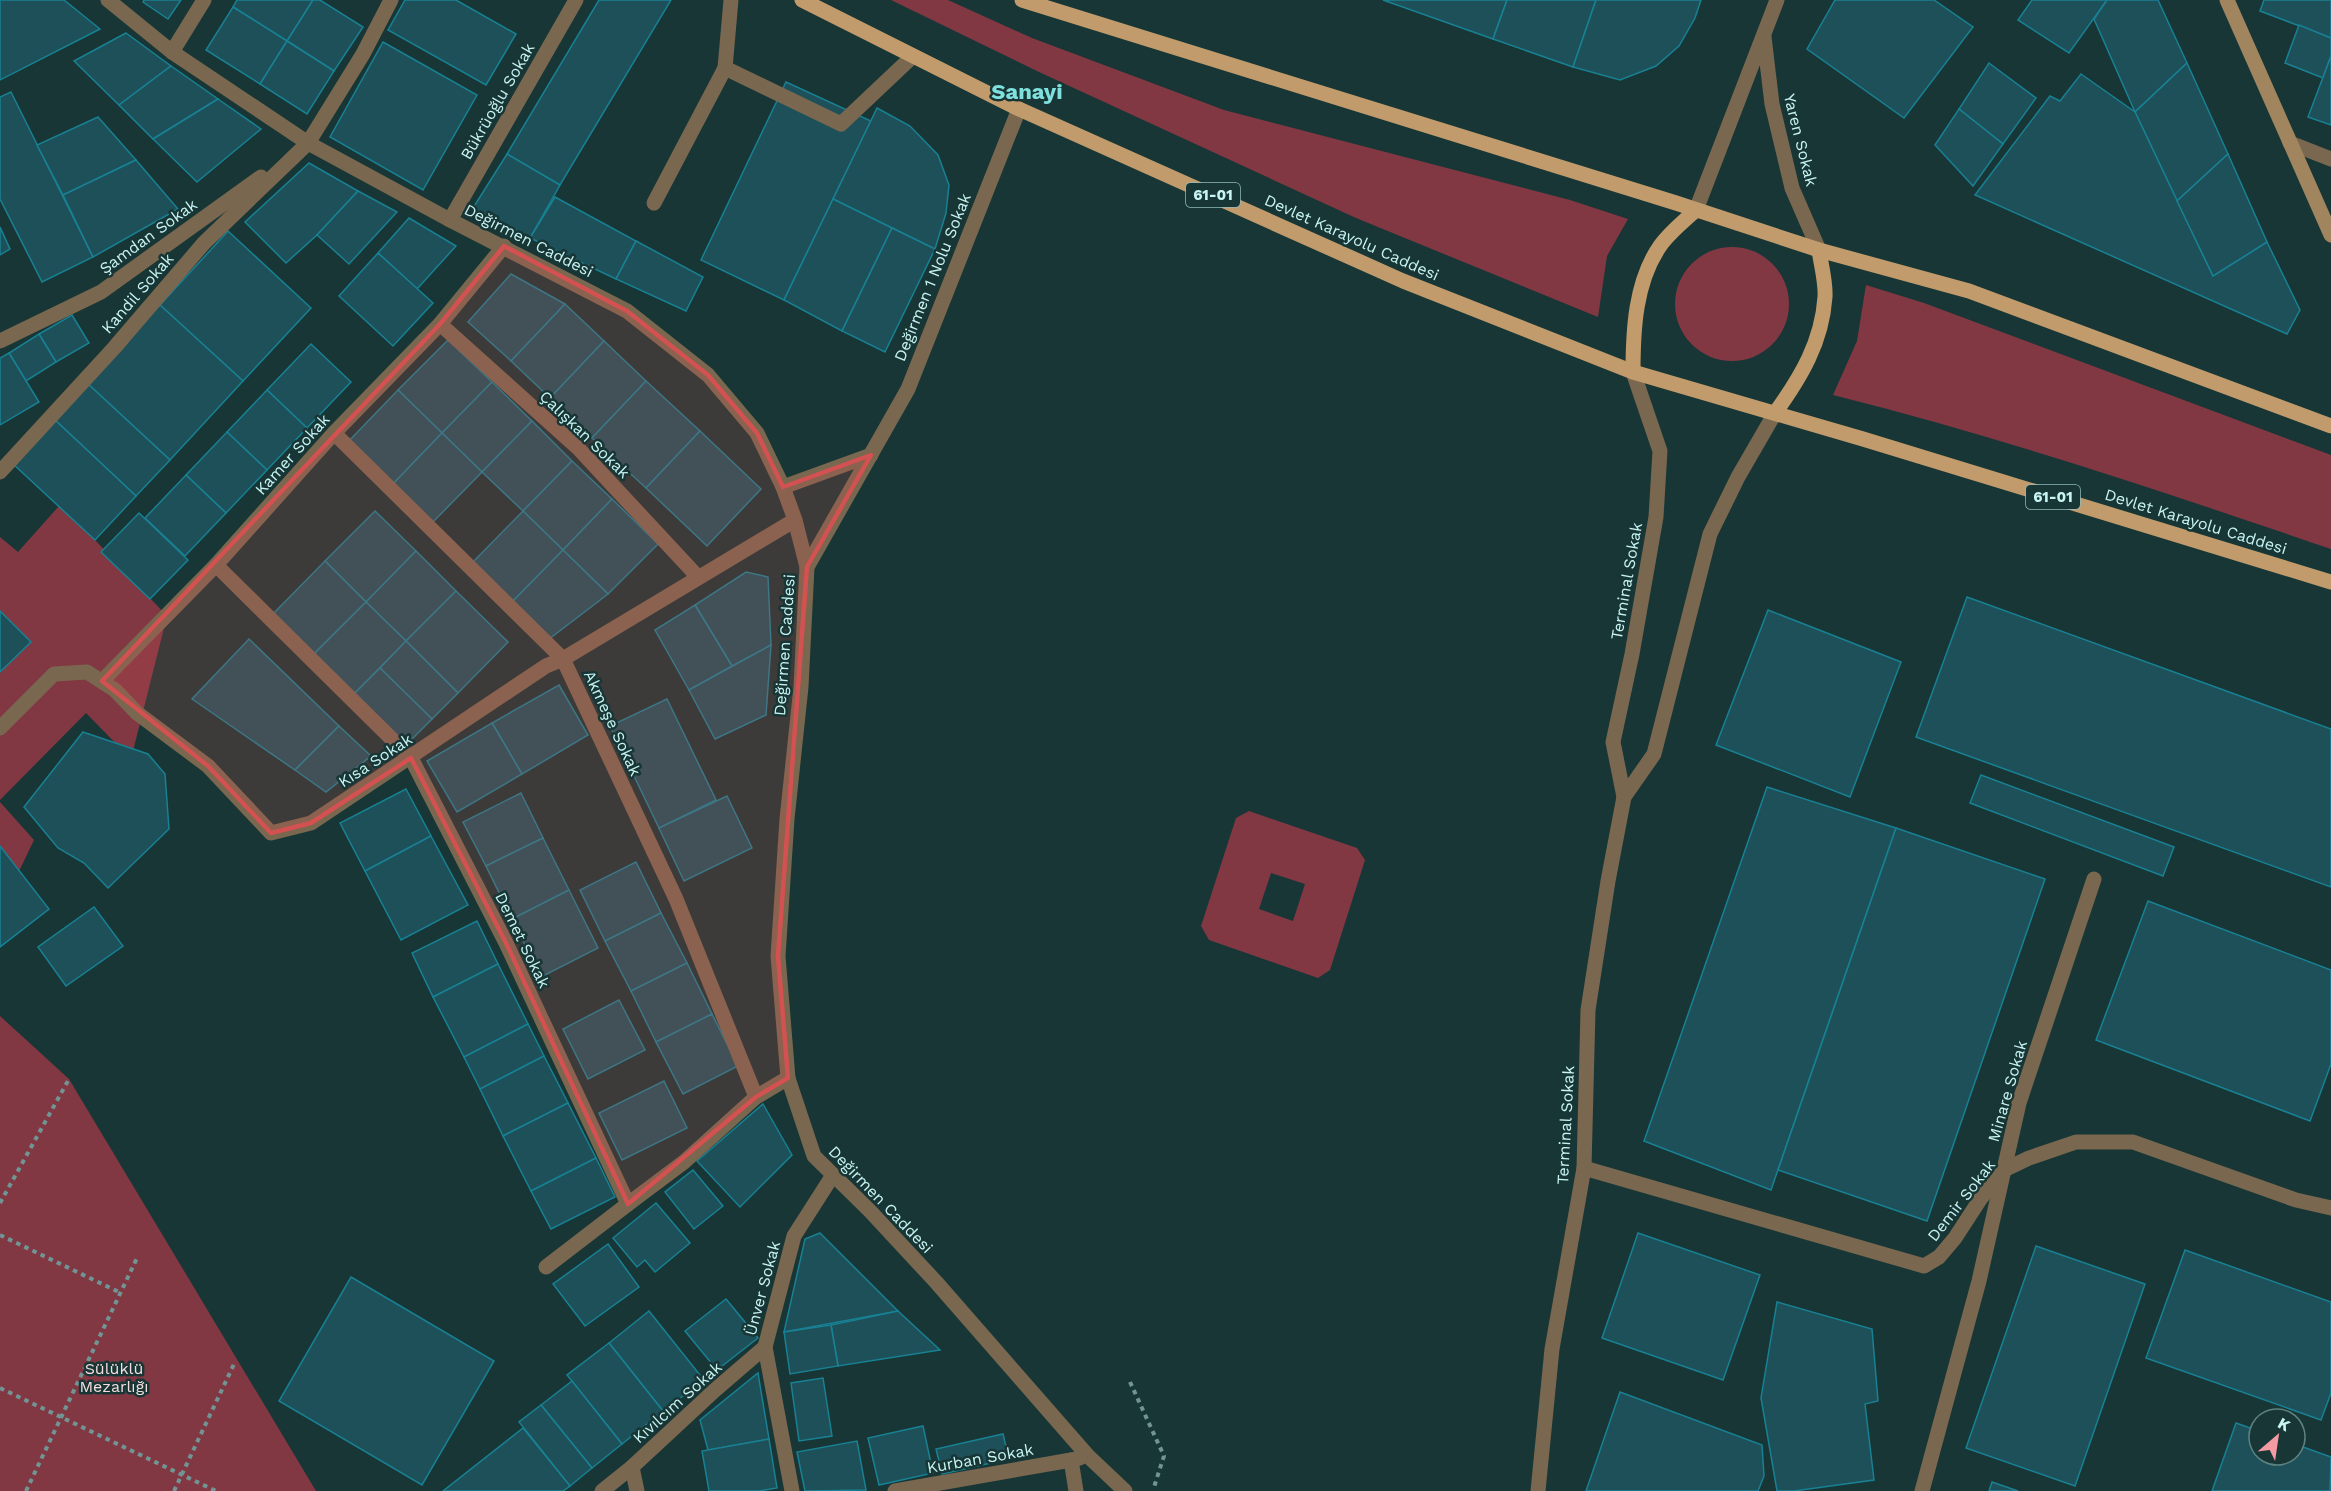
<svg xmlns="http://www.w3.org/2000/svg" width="2331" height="1491" font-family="'Work Sans',sans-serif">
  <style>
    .green { fill: #823843; fill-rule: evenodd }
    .building { fill: #1e505a; stroke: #188193; stroke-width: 1.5 }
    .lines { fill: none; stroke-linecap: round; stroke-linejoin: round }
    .path { stroke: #709594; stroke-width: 4; stroke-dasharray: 4.5 4.5; stroke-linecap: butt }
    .lane { stroke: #79674f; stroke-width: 15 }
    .street { stroke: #79674f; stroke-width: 15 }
    .secondary { stroke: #a1855f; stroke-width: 15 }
    .primary { stroke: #c19b6b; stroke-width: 15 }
    .marked { fill: #d35151; fill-opacity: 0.2; stroke: #d35151; stroke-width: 4.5; stroke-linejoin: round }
    .labels { text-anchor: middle; stroke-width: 5; stroke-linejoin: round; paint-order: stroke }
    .shield { fill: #173635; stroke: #93bbba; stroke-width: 1.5 }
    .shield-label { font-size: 15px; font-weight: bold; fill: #c8f4f3 }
    .street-label { font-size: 16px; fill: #c8f4f3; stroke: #173635 }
    .park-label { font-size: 16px; fill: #f6ddde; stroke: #173635 }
    .district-label { font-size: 22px; font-weight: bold; fill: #7fe0dd; stroke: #173635 }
  </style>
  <rect width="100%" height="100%" fill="#173635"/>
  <g class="green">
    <polygon points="891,0 948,0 1032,38 1224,110 1570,200 1628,219 1607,256 1598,317 1356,218 1039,72"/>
    <circle cx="1732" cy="304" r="57"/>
    <path d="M1866,285L1924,303L2331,455V549C2167,493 2001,437 1833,395L1857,341Z"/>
    <polygon points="59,506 95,540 167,616 131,759 86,713 0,800 0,672 30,642 0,611 0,537 18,552"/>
    <polygon points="0,802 34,840 12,886 0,877"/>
    <path d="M1249,811L1357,848L1365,860L1330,970L1318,978L1209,940L1201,926L1236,818ZM1271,873L1305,884L1293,921L1259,909Z"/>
    <polygon points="0,1016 69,1079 316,1491 0,1491"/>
  </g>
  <g class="building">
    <polygon points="0,0 64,0 100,29 0,80"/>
    <polygon points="144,0 181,0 168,19 143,2"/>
    <polygon points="237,0 313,0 287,41 233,7"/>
    <polygon points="313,0 320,0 363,27 334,71 287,41"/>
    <polygon points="405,0 456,0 516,34 486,85 388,30"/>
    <polygon points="599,0 671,0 560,185 507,154"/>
    <polygon points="1383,0 1507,0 1493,39"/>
    <polygon points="1507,0 1596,0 1573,67 1493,39"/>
    <polygon points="1596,0 1701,0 1695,18 1679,46 1656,66 1620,80 1573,67"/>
    <polygon points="1835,0 1934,0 1973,27 1904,118 1807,49"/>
    <polygon points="2032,0 2107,0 2069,53 2018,20"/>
    <polygon points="2107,0 2158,0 2187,63 2135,112 2094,19"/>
    <polygon points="2264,0 2331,0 2331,38 2260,11"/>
    <polygon points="233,7 287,41 260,84 206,50"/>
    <polygon points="2299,25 2331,38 2331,56 2323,78 2285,63"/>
    <polygon points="126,33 171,66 119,105 74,61"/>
    <polygon points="287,41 334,71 307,114 260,84"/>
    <polygon points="383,42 477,95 423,190 330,137"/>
    <polygon points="2331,56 2331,125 2308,117"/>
    <polygon points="1989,63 2036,98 2003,144 1959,109"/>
    <polygon points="2187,63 2228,154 2177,201 2135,112"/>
    <polygon points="171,66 218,99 153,139 119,105"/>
    <polygon points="2081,74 2135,112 2213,276 2267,242 2300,310 2287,334 1975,195 2050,96 2060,101"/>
    <polygon points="786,82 871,121 784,300 701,260"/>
    <polygon points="11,92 93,257 42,282 0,199 0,97"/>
    <polygon points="218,99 261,129 197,182 153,139"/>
    <polygon points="877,108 910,126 938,155 949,185 946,213 935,249 833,199"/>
    <polygon points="1959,109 2003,144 1973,186 1935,145"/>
    <polygon points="98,117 136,160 63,195 37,145"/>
    <polygon points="507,154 560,185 530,238 473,208"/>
    <polygon points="2228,154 2267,242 2213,276 2177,201"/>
    <polygon points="136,160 178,209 93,257 63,195"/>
    <polygon points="309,163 358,191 317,235 286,263 245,222"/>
    <polygon points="358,191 397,212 349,264 317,235"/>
    <polygon points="555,197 636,241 616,279 530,238"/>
    <polygon points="833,199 892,228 842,331 784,300"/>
    <polygon points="409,218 456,246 417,289 378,253"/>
    <polygon points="0,227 10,249 0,255"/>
    <polygon points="892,228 935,249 885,352 842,331"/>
    <polygon points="228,231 311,308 243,381 160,305"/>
    <polygon points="636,241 703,277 686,311 616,279"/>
    <polygon points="378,253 433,303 393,346 339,296"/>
    <polygon points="511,274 565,304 511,361 468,322"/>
    <polygon points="565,304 604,341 550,398 511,361"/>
    <polygon points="160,305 243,381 170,460 87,383"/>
    <polygon points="72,315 89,343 56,362 39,334"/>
    <polygon points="39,334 56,362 26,381 9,353"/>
    <polygon points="448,340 492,382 442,433 398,390"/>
    <polygon points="604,341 646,381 592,438 550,398"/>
    <polygon points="311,344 351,382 307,428 267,390"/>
    <polygon points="9,353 39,402 0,425 0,358"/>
    <polygon points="646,381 700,431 646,488 592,438"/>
    <polygon points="492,382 532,421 482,472 442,433"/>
    <polygon points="87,383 170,460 136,496 54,419"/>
    <polygon points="267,390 307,428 267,470 227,432"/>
    <polygon points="398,390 442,433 390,487 346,444"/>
    <polygon points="54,419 136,496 95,540 12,463"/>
    <polygon points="532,421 572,461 523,511 482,472"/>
    <polygon points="700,431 761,489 707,546 646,488"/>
    <polygon points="227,432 267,470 226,513 186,475"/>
    <polygon points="442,433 482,472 430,525 390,487"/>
    <polygon points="572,461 612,499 563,550 523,511"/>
    <polygon points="186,475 226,513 185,556 145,518"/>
    <polygon points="612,499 658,544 608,594 563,550"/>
    <polygon points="375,511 416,551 366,602 325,561"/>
    <polygon points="523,511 563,550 512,602 472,563"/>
    <polygon points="139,513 188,560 150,599 101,552"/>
    <polygon points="563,550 608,594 549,639 512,602"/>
    <polygon points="416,551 456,591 406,641 366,602"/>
    <polygon points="325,561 366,602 312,656 271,616"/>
    <polygon points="746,572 768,577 771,645 732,666 695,605"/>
    <polygon points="456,591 508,642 458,693 406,641"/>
    <polygon points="1967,597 2331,729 2331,887 1916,737"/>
    <polygon points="366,602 406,641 352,696 312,656"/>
    <polygon points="695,605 732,666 689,690 655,630"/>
    <polygon points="1768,610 1901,662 1850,797 1716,745"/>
    <polygon points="0,611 31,642 0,672"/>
    <polygon points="249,639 339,726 295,770 192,699"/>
    <polygon points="406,641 458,693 432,719 380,668"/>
    <polygon points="771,645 766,715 715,739 689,690"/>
    <polygon points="380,668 432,719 404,747 352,696"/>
    <polygon points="559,685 588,735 522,774 492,723"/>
    <polygon points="667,699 716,800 659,828 610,726"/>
    <polygon points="492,723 522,774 457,812 427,761"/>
    <polygon points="339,726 371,756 326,792 295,770"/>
    <polygon points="83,732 148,754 165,774 169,829 108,888 84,863 58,848 24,807"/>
    <polygon points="1981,775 2174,847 2163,876 1970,803"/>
    <polygon points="1767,787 1896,828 1771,1190 1644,1141"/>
    <polygon points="406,789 431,836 365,871 340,823"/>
    <polygon points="521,793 543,838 486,866 463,822"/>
    <polygon points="727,796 752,848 684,881 659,828"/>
    <polygon points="1896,828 2045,879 1927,1221 1778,1170"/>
    <polygon points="431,836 468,905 401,940 365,871"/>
    <polygon points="543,838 569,890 512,919 486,866"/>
    <polygon points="0,846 49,909 0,947"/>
    <polygon points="636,862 661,913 605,941 580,890"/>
    <polygon points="569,890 598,948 541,977 512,919"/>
    <polygon points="2148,901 2331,970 2331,1064 2310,1121 2096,1040"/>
    <polygon points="94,907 123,946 66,986 38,947"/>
    <polygon points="661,913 687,963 631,991 605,941"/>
    <polygon points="477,921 498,964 433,997 412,953"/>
    <polygon points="687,963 712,1014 656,1042 631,991"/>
    <polygon points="498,964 528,1024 464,1057 433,997"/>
    <polygon points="619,1000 645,1050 588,1079 563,1029"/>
    <polygon points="712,1014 738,1066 683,1094 656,1042"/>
    <polygon points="528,1024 544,1056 480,1089 464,1057"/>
    <polygon points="544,1056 568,1103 503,1136 480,1089"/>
    <polygon points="664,1081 687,1128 622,1160 599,1113"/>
    <polygon points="568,1103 596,1158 531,1191 503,1136"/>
    <polygon points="763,1104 792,1155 740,1207 697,1161"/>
    <polygon points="596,1158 615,1197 551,1229 531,1191"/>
    <polygon points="693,1170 723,1206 694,1229 665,1192"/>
    <polygon points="656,1203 690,1243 655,1272 645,1260 637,1267 613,1238"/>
    <polygon points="820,1233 898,1311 784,1332 805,1239"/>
    <polygon points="1638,1233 1760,1275 1723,1380 1602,1338"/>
    <polygon points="608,1244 639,1287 585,1326 553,1284"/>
    <polygon points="2036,1246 2145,1284 2075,1486 1966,1448"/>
    <polygon points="2185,1250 2331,1302 2331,1393 2321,1420 2146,1358"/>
    <polygon points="351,1277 494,1361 422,1485 279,1401"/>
    <polygon points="726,1299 758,1338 717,1370 685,1331"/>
    <polygon points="1777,1302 1872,1329 1878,1401 1865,1404 1874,1480 1794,1491 1777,1491 1761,1398"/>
    <polygon points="649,1311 704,1380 663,1411 609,1343"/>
    <polygon points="898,1311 940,1350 838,1366 831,1325"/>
    <polygon points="831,1325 838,1366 790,1374 784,1332"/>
    <polygon points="609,1343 663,1411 622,1444 567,1375"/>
    <polygon points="758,1373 769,1439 708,1450 700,1420"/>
    <polygon points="823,1378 832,1436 799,1441 791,1383"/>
    <polygon points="572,1381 622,1444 592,1468 541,1405"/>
    <polygon points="1620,1392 1762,1445 1764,1476 1758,1491 1586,1491"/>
    <polygon points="541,1405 592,1468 570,1486 519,1422"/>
    <polygon points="2236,1423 2259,1431 2259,1455 2295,1455 2295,1444 2331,1457 2330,1491 2212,1491"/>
    <polygon points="923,1426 933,1473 879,1485 868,1438"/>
    <polygon points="523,1428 570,1486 563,1491 443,1491"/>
    <polygon points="1003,1434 1009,1459 942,1474 936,1449"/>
    <polygon points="769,1439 777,1488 759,1491 709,1491 702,1451"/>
    <polygon points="857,1441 866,1490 805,1491 797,1452"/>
    <polygon points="1992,1482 2018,1491 1989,1491"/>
  </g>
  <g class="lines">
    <g class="path">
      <polyline points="0,1203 69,1079"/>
      <polyline points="0,1235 121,1293"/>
      <polyline points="1130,1382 1164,1456 1154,1487"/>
      <polyline points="0,1388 216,1491"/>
      <polyline points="26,1491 138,1256"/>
      <polyline points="174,1491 235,1362"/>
    </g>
    <g class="lane">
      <polyline points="731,0 725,68 841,124 913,56"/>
      <polyline points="654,203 725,68"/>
    </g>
    <g class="street">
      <polyline points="108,0 172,52 308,143 450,220 627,311 708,375 757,433 783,487 795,520 807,567 801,687 787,819 778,956 788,1078 814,1156 870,1211 936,1282 1088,1456 1125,1491"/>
      <polyline points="1764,37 1772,104 1792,188 1819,250"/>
      <polyline points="172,52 204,0"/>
      <polyline points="2290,143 2331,159"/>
      <polyline points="1696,210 1777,0"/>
      <polyline points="450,220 576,0"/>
      <polyline points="440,324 578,448 698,577"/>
      <polyline points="0,341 101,292 261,177"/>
      <polyline points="334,433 563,659 676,899 756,1097"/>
      <polyline points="0,472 114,348 204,243 308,143 363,54 391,0"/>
      <polyline points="783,487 871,455"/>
      <polyline points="216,565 411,758 506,943 628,1204 684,1162 756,1097 788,1078"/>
      <polyline points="807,567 908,389 1019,109"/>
      <polyline points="102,681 216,565 334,433 440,324 504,246"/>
      <polyline points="0,728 54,674 87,672 115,690 137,713 208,766 271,833 311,823 546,666 563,659 795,520"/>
      <polyline points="1624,797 1654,754 1710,534 1738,477 1775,413"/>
      <polyline points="1584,1168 1924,1266 1939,1257 1955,1238 1981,1198 2004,1170 2029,1158 2076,1142 2133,1142 2296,1200 2331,1208"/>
      <polyline points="546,1267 628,1204"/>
      <polyline points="602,1491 632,1467"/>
      <polyline points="637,1491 632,1467 715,1390 765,1347"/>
      <polyline points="792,1491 765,1347 794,1236 833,1175"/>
      <polyline points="895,1491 1071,1460"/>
      <polyline points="1076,1491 1071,1460 1080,1458"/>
      <polyline points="1538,1491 1552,1349 1584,1168 1588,1010 1608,881 1624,797 1613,742 1632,654 1656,517 1660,451 1633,372"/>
      <polyline points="1922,1491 1979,1281 2019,1103 2094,879"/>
    </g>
    <polyline class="secondary" points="2227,0 2331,235"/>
    <g class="primary">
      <polyline points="802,0 1019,109 1403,281 1633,372 1863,439 2331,582"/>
      <polyline points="1022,0 1676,203 1819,250 1969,291 2331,426"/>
      <path d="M1633,372C1633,331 1635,282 1660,246C1669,233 1684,221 1696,210"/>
      <path d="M1775,413C1801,377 1822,342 1825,297C1826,282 1821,265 1819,250"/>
    </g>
  </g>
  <path class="marked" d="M504,246L627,311L708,375L757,433L783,487L871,455L807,567L778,956L788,1078L756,1097L628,1204L506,943L411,758L311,823L271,833L208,766L102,681L440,324Z"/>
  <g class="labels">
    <g class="shield">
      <rect x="1186" y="183" width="54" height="24" rx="4.5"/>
      <rect x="2026" y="485" width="54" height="24" rx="4.5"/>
    </g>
    <g class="shield-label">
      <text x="1213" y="200">61-01</text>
      <text x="2053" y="502">61-01</text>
    </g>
    <g class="street-label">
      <text transform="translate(497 101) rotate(-60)" y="6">Bükrüoğlu Sokak</text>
      <text transform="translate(1801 140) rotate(76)" y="6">Yaren Sokak</text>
      <text transform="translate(148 236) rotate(-36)" y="6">Şamdan Sokak</text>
      <text transform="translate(1352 237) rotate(24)" y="6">Devlet Karayolu Caddesi</text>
      <text transform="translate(529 240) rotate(27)" y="6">Değirmen Caddesi</text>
      <text transform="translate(932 277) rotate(-68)" y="6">Değirmen 1 Nolu Sokak</text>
      <text transform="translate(137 293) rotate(-49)" y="6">Kandil Sokak</text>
      <text transform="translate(585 434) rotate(44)" y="6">Çalışkan Sokak</text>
      <text transform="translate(292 454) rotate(-48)" y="6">Kamer Sokak</text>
      <text transform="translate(2196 521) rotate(17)" y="6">Devlet Karayolu Caddesi</text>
      <text transform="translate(1626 581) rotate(-80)" y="6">Terminal Sokak</text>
      <text transform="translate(784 645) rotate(-86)" y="6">Değirmen Caddesi</text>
      <text transform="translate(613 723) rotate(65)" y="6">Akmeşe Sokak</text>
      <text transform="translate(375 760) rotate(-33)" y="6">Kısa Sokak</text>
      <text transform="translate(523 940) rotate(64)" y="6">Demet Sokak</text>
      <text transform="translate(2007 1091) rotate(-74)" y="6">Minare Sokak</text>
      <text transform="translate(1565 1125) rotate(-87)" y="6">Terminal Sokak</text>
      <text transform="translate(881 1199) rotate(46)" y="6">Değirmen Caddesi</text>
      <text transform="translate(1961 1200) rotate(-52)" y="6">Demir Sokak</text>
      <text transform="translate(762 1288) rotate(-75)" y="6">Ünver Sokak</text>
      <text transform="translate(677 1402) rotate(-42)" y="6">Kıvılcım Sokak</text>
      <text transform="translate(980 1458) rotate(-10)" y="6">Kurban Sokak</text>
    </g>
    <g class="park-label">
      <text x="114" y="1374">Sülüklü<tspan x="114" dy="18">Mezarlığı</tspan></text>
    </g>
    <g class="district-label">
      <text x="1027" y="99">Sanayi</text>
    </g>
  </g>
  <g transform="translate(2277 1437) rotate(29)"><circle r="28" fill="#173635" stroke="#5e8281" stroke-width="1.5"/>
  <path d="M0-4.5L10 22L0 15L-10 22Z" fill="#f49aa3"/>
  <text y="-9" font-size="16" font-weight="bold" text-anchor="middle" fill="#c8f4f3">K</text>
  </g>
</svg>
